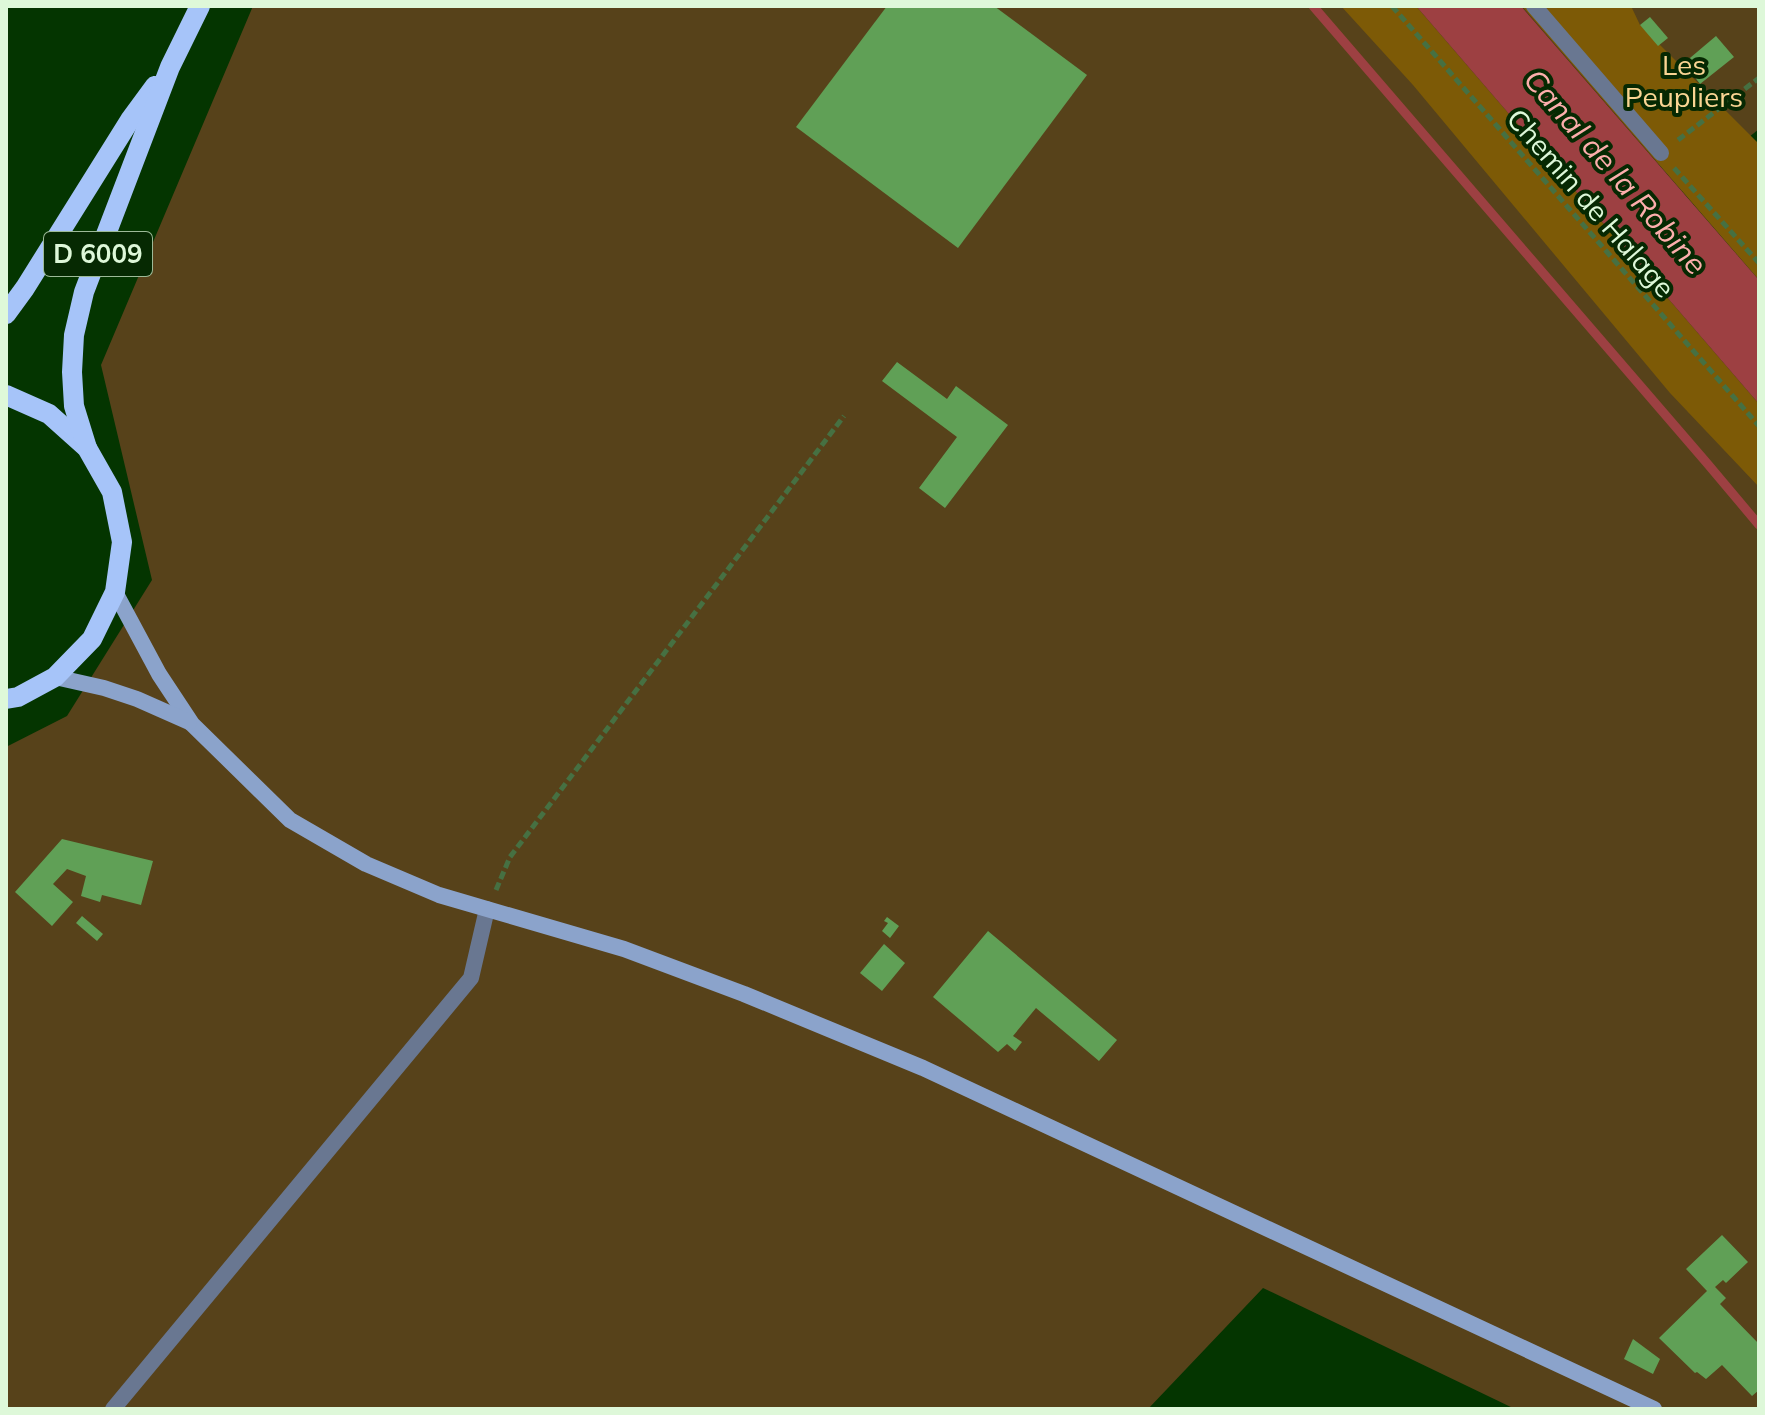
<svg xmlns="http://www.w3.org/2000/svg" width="1765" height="1415" font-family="Mulish,sans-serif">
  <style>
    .green { fill: #57421a }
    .forest { fill: #7d5a06 }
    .water { fill: #9d4042 }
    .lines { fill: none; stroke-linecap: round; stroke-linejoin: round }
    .stream { stroke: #9d4042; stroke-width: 9 }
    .building { fill: #60a056 }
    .path { stroke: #467042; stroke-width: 5; stroke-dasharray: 8 4; stroke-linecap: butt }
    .service { stroke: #697791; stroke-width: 16 }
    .minor { stroke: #697791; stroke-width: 16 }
    .secondary { stroke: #8ba3cb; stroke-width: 16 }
    .primary { stroke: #a6c4f9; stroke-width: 20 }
    .labels { text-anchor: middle; stroke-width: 8; stroke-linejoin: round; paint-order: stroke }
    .shield { fill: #062902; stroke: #9dba98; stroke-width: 2 }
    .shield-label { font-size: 26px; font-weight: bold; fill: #def8d9 }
    .park-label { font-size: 28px; fill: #fad593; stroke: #062902 }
    .street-label { font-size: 28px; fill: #def8d9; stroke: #062902 }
    .water-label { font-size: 30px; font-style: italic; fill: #fdaeac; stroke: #062902 }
  </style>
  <rect width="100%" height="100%" fill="#043500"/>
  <g class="green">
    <polygon points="253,6 1416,6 1759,404 1759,1409 1515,1409 1263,1288 1148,1409 6,1409 6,747 67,716 152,580 101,365"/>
    <polygon points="1521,6 1759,6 1759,129 1682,191"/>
  </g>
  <g class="forest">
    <polygon points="1341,6 1416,6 1759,404 1759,487 1670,393 1413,85"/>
    <polygon points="1522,6 1631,6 1640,25 1759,144 1759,280"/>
  </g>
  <polygon class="water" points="1416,6 1521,6 1759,280 1759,404"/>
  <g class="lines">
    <polyline class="stream" points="1313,6 1706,462 1759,525"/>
  </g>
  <g class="building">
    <polygon points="887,6 994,6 1087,75 958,248 796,127"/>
    <polygon points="1650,17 1668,38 1658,46 1640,25"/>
    <polygon points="1716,36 1734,57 1700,84 1684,63"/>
    <polygon points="897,362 947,399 956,386 1008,425 945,508 919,488 957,437 882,381"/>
    <polygon points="62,839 153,861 141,905 102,895 100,902 81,896 86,876 67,869 53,884 73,902 52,926 15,892"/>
    <polygon points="82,916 103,934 97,941 76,923"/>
    <polygon points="887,917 899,926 890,938 882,931 888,923 884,921"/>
    <polygon points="988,931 1117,1040 1099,1061 1036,1008 1013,1036 1022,1042 1015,1051 1007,1044 998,1052 933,997"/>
    <polygon points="884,944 905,963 882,991 860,973"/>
    <polygon points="1722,1235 1748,1262 1726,1283 1723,1280 1715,1287 1726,1298 1720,1304 1759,1344 1759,1390 1752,1396 1722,1365 1706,1379 1697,1372 1695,1373 1659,1338 1707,1291 1686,1269"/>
    <polygon points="1633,1339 1660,1359 1653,1374 1624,1359"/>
  </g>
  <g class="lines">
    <g class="path">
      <polyline points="1392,6 1759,426"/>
      <polyline points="1678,140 1759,78"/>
      <polyline points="1674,168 1759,263"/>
      <polyline points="496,890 510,857 844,416"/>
    </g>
    <polyline class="service" points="113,1409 471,978 487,909"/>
    <polyline class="minor" points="1534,6 1661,153"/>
    <g class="secondary">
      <polyline points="115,592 159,674 192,724 290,820 366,864 439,895 624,949 744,994 923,1068 1654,1409"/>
      <polyline points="55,677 104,688 137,699 189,722"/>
    </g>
    <g class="primary">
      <polyline points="6,314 25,288 130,120 155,86"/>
      <polyline points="6,395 49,414 87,448 112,492 122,542 115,592 92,639 55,677 18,697 6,699"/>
      <polyline points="87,448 74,406 72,372 74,335 84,292 170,67 200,6"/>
    </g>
  </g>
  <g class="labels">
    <rect class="shield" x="44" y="232" width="108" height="44" rx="6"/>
    <g class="shield-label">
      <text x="98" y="263">D 6009</text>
    </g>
    <g class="park-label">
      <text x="1684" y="75">Les<tspan x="1684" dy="32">Peupliers</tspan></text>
    </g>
    <g class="street-label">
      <text transform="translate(1591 203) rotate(49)" y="10">Chemin de Halage</text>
    </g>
    <g class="water-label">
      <text transform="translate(1615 172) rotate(49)" y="10">Canal de la Robine</text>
    </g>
  </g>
  <rect width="1765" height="1415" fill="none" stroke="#def8d9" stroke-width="16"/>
</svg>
